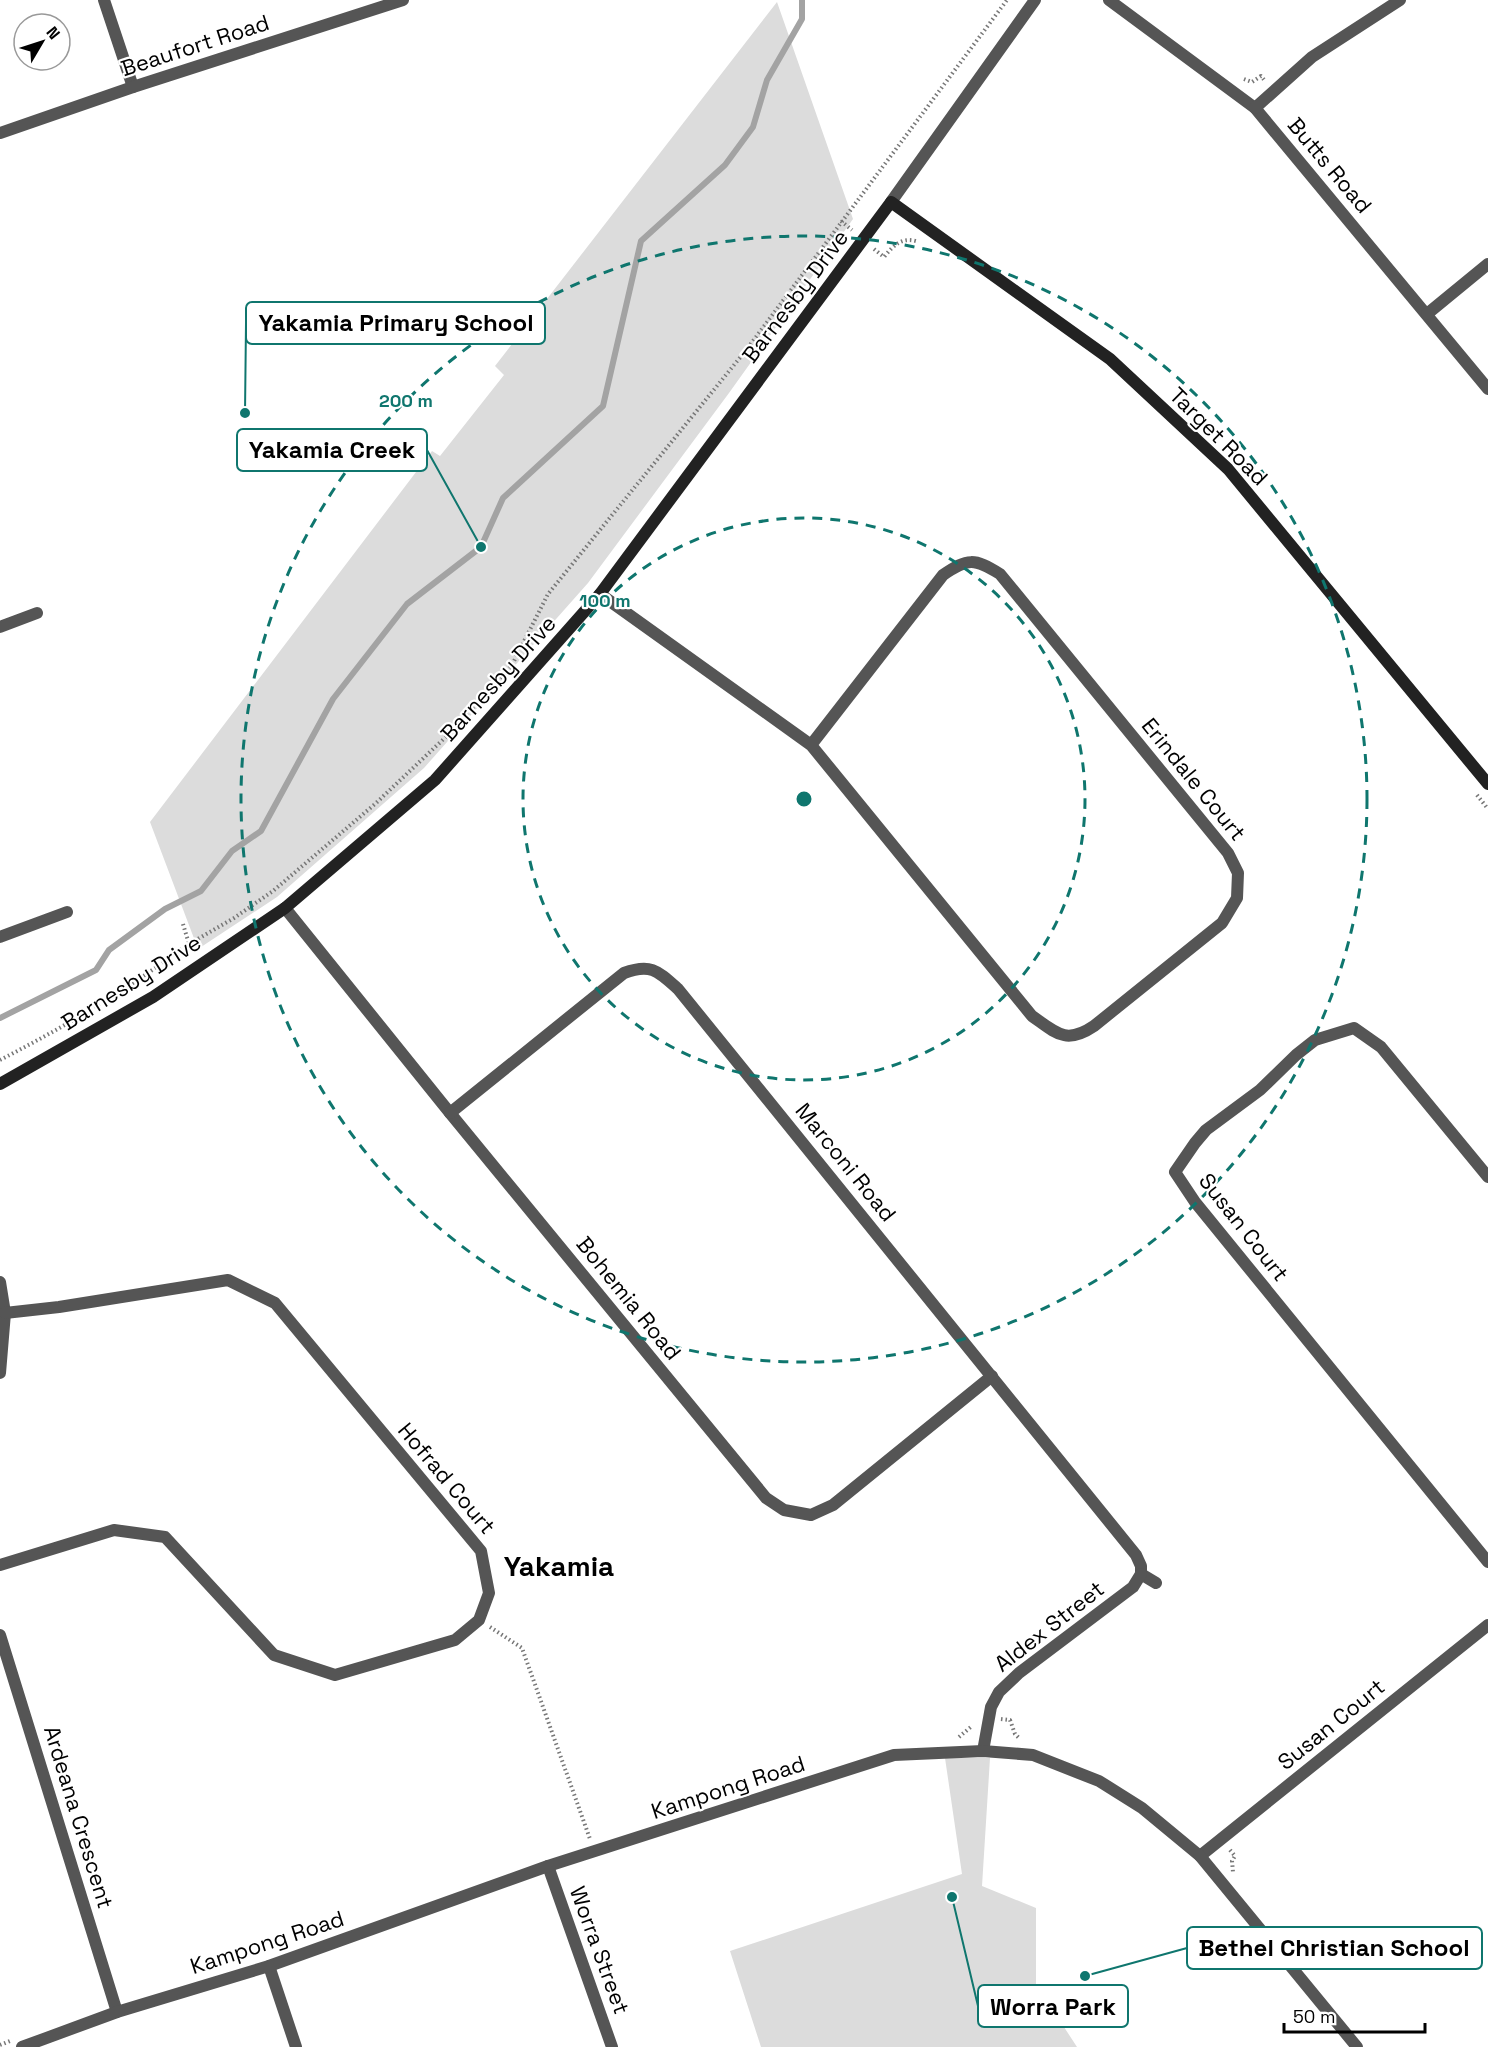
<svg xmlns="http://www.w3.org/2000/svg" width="1488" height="2047" font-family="'Space Grotesk',sans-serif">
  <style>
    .green { fill: #dcdcdc }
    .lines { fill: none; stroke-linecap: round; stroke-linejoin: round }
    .stream { stroke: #a3a3a3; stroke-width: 6 }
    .path { stroke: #777; stroke-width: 4; stroke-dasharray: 1.5 3; stroke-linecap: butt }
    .street { stroke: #555; stroke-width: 12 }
    .secondary { stroke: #222; stroke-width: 12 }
    .ring { fill: none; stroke: #0f766e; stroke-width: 3; stroke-dasharray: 10 8 }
    .labels { text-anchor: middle; stroke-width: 4.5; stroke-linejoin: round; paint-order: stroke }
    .street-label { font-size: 22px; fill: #000; stroke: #fff }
    .district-label { font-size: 28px; font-weight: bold; fill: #000; stroke: #fff }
    .centre { fill: #0f766e; stroke: #fff; stroke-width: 3 }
    .ring-label { font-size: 18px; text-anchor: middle; font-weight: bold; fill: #0f766e; stroke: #fff; stroke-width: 4.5; stroke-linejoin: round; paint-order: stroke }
    .leader { fill: none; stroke: #0f766e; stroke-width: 2 }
    .callout-dot { fill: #0f766e; stroke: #fff; stroke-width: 2 }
    .callout { fill: #fff; stroke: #0f766e; stroke-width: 2 }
    .callout-label { font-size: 24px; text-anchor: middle; font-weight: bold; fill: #000 }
  </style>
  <rect width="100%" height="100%" fill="#fff"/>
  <g class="green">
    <polygon points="777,2 853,219 729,393 588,583 424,768 277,897 198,949 150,822 432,451 440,456 504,375 495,366"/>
    <polygon points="945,1758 990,1758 982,1886 1036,1908 1036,1984 1077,2047 761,2047 730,1951 962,1874"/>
  </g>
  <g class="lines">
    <polyline class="stream" points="0,1018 96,970 109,950 165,909 201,891 232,851 261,831 333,699 407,604 481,547 503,498 603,406 641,241 725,165 753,127 767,80 802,19 802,0"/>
    <g class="path">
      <polyline points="1244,79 1252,82 1261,76 1265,81"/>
      <polyline points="841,221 852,230"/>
      <path d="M874,249L884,257C893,246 901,237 916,241"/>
      <polyline points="1477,795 1488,809"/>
      <polyline points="183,924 189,944 234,918 273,891 375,804 451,732 512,665 548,594 747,349 1007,0"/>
      <path d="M0,1060C66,1026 129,989 188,944"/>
      <polyline points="490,1627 522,1648 590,1839"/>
      <polyline points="1001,1719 1010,1720 1015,1734 1020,1739"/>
      <polyline points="959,1737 972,1726"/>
      <polyline points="1230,1850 1235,1856 1232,1861 1233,1872"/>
      <polyline points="0,2045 10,2041"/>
    </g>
    <g class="street">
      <polyline points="104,0 133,87"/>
      <polyline points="1109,0 1255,108 1488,389"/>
      <polyline points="1255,108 1312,57 1400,0"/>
      <polyline points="0,133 133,87 403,0"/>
      <polyline points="891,202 1035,0"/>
      <polyline points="1427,314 1488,264"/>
      <path d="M600,594L811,745L1032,1016C1056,1033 1066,1045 1094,1026L1222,923L1237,898L1238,873L1228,853L1000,574C974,558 968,558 943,575L811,745"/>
      <polyline points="0,627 37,613"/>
      <polyline points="285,908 450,1113 766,1498 784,1510 811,1515 833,1505 992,1376"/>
      <polyline points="0,937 67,912"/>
      <path d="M450,1113L624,973C651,963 658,971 678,989L1136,1555L1141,1566V1574L1156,1583"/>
      <polyline points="1488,1177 1381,1047 1354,1028 1315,1040 1296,1055 1260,1090 1206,1130 1195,1143 1175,1172 1195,1202 1488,1562"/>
      <polyline points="0,1282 5,1313 0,1373"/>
      <polyline points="0,1565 114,1530 165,1537 274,1655 335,1675 455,1640 479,1620 489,1593 481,1551 275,1303 228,1280 59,1307 5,1313"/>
      <polyline points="0,1635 117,2012"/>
      <polyline points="983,1751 991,1707 999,1692 1019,1673 1133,1587 1141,1574"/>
      <polyline points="1200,1856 1488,1625"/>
      <polyline points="548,1866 612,2047"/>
      <polyline points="269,1966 296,2047"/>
      <polyline points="22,2047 117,2012 269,1966 548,1866 894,1755 983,1751 1033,1755 1099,1781 1142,1808 1200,1856 1357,2047"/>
    </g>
    <polyline class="secondary" points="0,1084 153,997 285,908 435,780 600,594 891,202 1110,359 1228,469 1488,784"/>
  </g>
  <g class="ring">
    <circle cx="804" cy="799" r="281"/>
    <circle cx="804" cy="799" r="563"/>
  </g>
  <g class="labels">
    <g class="street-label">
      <text transform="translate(195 45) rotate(-18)" y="8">Beaufort Road</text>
      <text transform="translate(1330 165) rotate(50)" y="8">Butts Road</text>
      <text transform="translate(795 296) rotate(-53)" y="8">Barnesby Drive</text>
      <text transform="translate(1219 436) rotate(45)" y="8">Target Road</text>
      <text transform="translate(498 678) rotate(-48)" y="8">Barnesby Drive</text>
      <text transform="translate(1194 779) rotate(51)" y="8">Erindale Court</text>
      <text transform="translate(131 982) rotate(-32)" y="8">Barnesby Drive</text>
      <text transform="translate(846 1162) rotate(51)" y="8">Marconi Road</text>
      <text transform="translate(1244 1227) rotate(52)" y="8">Susan Court</text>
      <text transform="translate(629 1298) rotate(51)" y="8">Bohemia Road</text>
      <text transform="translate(447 1478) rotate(50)" y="8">Hofrad Court</text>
      <text transform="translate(1049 1626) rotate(-38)" y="8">Aldex Street</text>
      <text transform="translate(1331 1724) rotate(-39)" y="8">Susan Court</text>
      <text transform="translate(728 1787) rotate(-18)" y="8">Kampong Road</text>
      <text transform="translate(79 1817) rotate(73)" y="8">Ardeana Crescent</text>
      <text transform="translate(267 1942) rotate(-18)" y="8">Kampong Road</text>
      <text transform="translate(600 1950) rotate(70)" y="8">Worra Street</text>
    </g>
    <g class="district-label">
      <text x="559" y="1576">Yakamia</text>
    </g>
  </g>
  <circle cx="804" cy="799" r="9" class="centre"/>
  <g class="ring-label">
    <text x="406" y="407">200 m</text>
    <text x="605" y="607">100 m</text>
  </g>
  <path class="leader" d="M245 413L246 323M481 547L427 450M1085 1976L1187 1948M952 1897L978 2006"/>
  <g class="callout-dot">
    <circle cx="245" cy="413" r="6"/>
    <circle cx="481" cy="547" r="6"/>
    <circle cx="1085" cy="1976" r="6"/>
    <circle cx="952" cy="1897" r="6"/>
  </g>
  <g class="callout">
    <rect x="246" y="302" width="299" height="42" rx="6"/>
    <rect x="237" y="429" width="190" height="42" rx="6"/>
    <rect x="1187" y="1927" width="295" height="42" rx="6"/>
    <rect x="978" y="1985" width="150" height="42" rx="6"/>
  </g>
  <g class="callout-label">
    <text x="396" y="331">Yakamia Primary School</text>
    <text x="332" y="458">Yakamia Creek</text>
    <text x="1334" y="1956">Bethel Christian School</text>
    <text x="1053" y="2015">Worra Park</text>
  </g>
  <g transform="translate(42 42) rotate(51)"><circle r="28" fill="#ffffff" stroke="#999999" stroke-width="1.5"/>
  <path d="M0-4.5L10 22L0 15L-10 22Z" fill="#000000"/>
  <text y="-9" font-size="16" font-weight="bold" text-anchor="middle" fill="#000000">N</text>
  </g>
  <path d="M1284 2023v9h141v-9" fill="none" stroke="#000000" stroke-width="3"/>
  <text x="1293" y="2023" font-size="18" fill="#000000" stroke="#ffffff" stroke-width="4.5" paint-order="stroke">50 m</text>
</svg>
